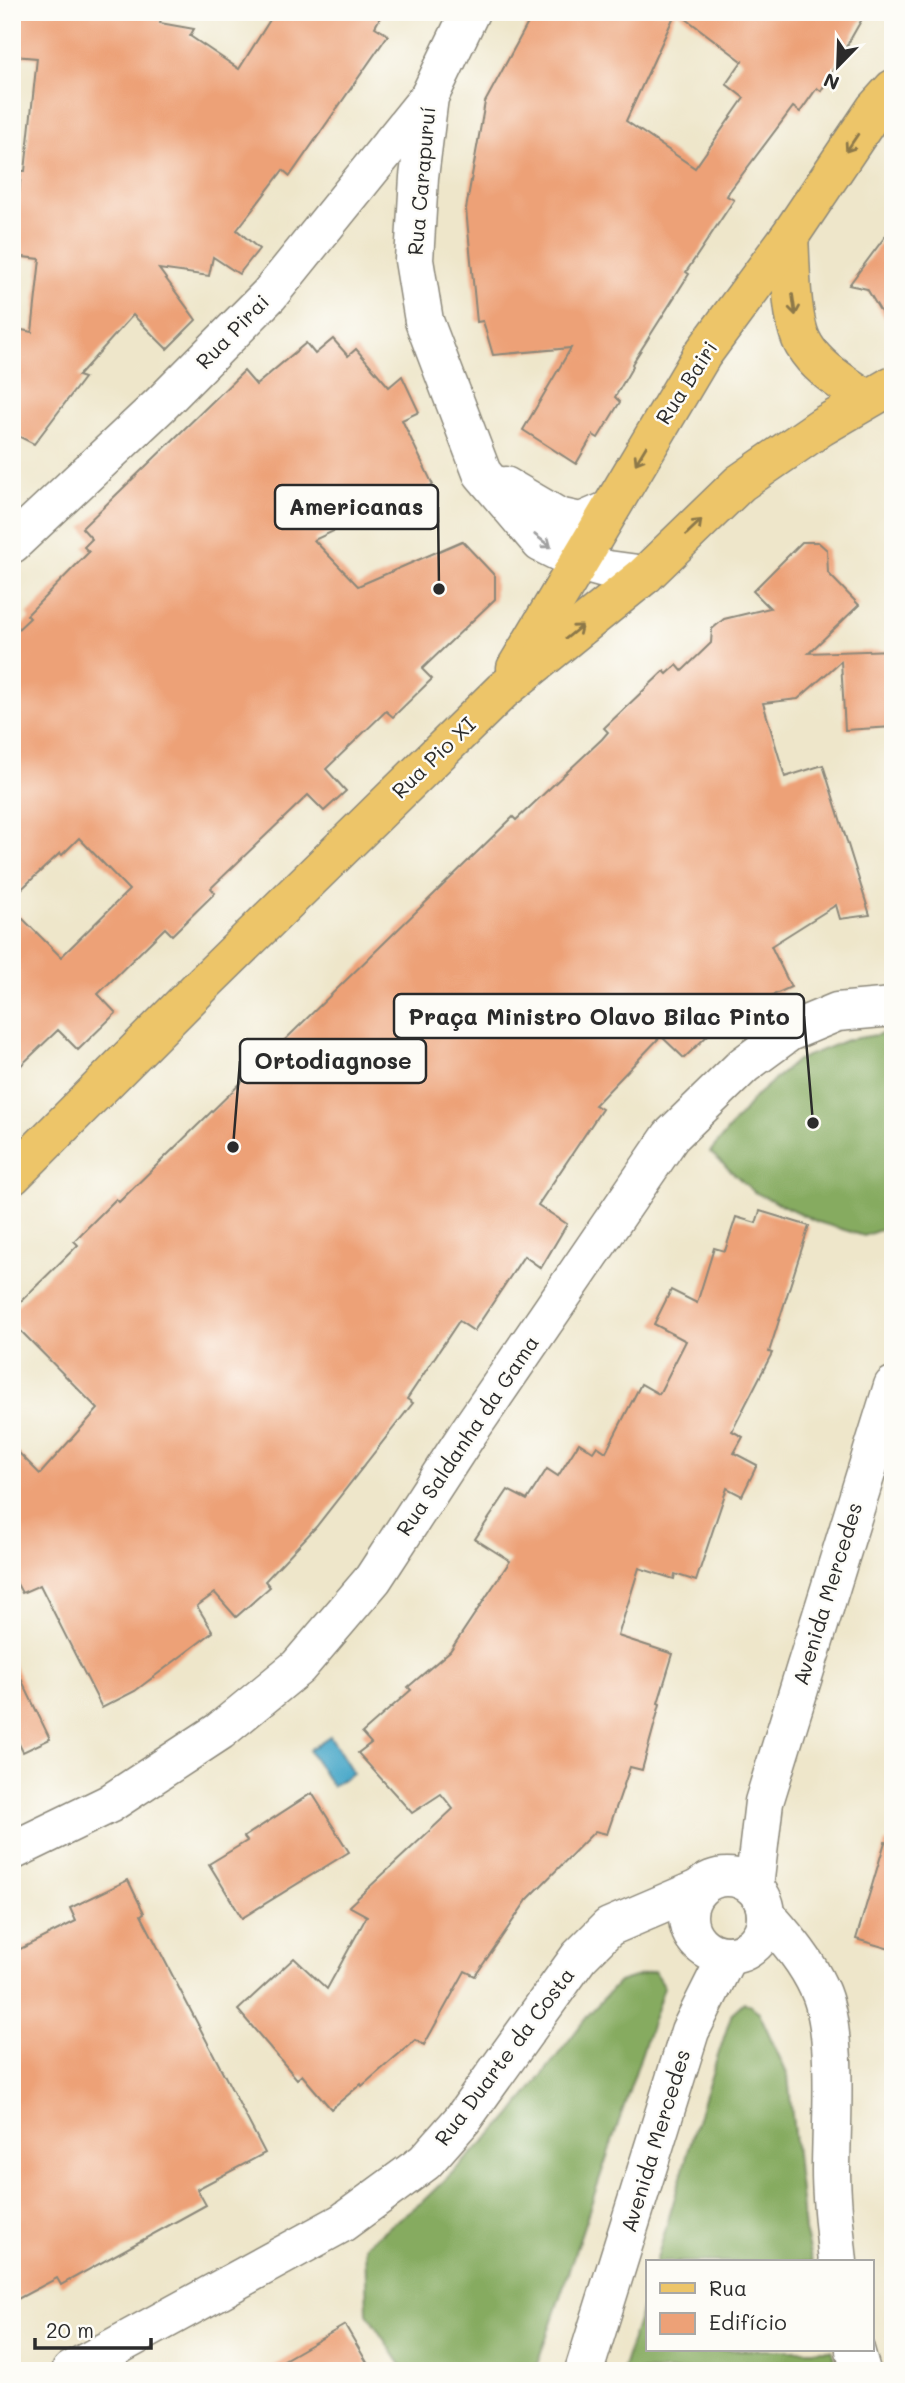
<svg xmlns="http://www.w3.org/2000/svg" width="905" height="2383" font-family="Mali,sans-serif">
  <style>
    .forest { fill: #86ab60; stroke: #586b46; stroke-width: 2 }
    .water { fill: #4aa8c9; stroke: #3a6a7a; stroke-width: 2 }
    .building { fill: #eda177 }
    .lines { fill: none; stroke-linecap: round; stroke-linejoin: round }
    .minor-casing { stroke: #8c887a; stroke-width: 41 }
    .major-casing { stroke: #8c887a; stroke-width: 41 }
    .minor { stroke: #fff; stroke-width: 38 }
    .major { stroke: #edc569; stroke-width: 38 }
    .oneway { stroke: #8c784a }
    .oneway2 { stroke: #a0a0a0 }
    .labels { text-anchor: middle; stroke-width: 5; stroke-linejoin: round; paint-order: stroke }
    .street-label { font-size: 21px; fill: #2b2b2b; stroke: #fdfcf7 }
    .leader { fill: none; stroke: #2b2b2b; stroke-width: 2.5 }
    .callout-dot { fill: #2b2b2b; stroke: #fdfcf7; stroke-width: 2.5 }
    .callout { fill: #fdfcf7; stroke: #2b2b2b; stroke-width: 2.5 }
    .callout-label { font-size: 23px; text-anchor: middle; font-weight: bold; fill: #2b2b2b }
  </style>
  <rect width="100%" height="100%" fill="#fdfcf7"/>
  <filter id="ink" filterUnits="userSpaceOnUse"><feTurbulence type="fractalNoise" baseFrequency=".0143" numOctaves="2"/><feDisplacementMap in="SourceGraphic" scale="14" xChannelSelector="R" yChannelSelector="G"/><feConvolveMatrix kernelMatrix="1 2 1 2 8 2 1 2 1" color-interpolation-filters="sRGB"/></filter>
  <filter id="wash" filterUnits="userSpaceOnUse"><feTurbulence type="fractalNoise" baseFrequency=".00686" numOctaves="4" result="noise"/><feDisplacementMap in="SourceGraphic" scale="28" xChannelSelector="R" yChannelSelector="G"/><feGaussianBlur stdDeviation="1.57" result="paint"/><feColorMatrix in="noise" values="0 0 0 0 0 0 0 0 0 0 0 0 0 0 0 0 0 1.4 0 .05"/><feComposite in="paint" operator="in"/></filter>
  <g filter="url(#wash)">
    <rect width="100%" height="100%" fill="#eee6ca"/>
    <g class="forest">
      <polygon points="893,1032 893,1225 864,1236 818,1222 754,1192 710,1152 757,1095 797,1060 847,1040"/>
      <polygon points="654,1971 664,1987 535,2371 405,2371 367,2314 365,2245 422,2202 510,2117 590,2013 619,1982"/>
      <polygon points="744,2002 759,2012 788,2076 804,2230 812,2262 656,2262 702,2104 732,2013"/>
      <polygon points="648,2289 648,2350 832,2350 837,2371 622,2371"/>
    </g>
    <polygon class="water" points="330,1736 353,1773 332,1786 309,1750"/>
    <g id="blocks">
      <g class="building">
        <polygon points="19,12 163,12 160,23 194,29 190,36 239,69 275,12 383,12 375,27 388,35 290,176 283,170 237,230 259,249 239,274 213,257 209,276 159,269 196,320 167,349 133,315 78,376 84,378 34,444 12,433 12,328 32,332 40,259 14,256 21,171 25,171 37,58 14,56"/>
        <polygon points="534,12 676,12 626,121 695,168 744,98 726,84 742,61 677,12 866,12 821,91 817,88 800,112 793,107 729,192 727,196 734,200 686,272 689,274 632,364 633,366 615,397 620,402 598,438 593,435 576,464 523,430 571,348 493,355 483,321 477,322 466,209 485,102"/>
        <polygon points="893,226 893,332 867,289 849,285"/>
        <polygon points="333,339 348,356 356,349 389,387 402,376 419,412 402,420 433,485 314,540 358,586 462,541 495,576 495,599 422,669 432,679 393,717 386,711 326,769 346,791 324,811 308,795 211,888 215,893 172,935 165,928 98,994 116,1013 78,1050 58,1030 12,1074 12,908 61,957 129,890 79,838 62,855 60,853 12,898 12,635 30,618 27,615 89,552 84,547 92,539 82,528 244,371 256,385 306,343 315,354"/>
        <polygon points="802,542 818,542 827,550 828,573 859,605 809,653 893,650 893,727 845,730 841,661 798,699 763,703 785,777 823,765 870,915 840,919 836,905 771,946 791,987 751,1005 729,1019 708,1035 684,1058 661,1036 595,1105 602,1109 538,1205 567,1224 541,1268 524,1256 474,1331 459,1321 407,1399 413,1403 316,1527 265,1581 270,1587 236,1617 215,1593 197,1606 213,1632 135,1691 102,1708 40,1585 22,1593 12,1575 12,1446 40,1474 98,1409 12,1322 12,1310 78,1245 74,1241 116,1199 119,1202 513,817 516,820 602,739 608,732 604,728 664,671 667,674 677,665 682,671 711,643 712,629 724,619 770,608 753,591"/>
        <polygon points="760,1211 809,1226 769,1352 772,1353 732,1431 743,1437 734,1453 757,1465 742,1496 727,1488 696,1581 675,1574 674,1579 639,1568 618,1636 673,1654 658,1703 660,1704 642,1770 630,1767 607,1834 595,1831 527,1900 475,1976 465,1971 424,2045 415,2040 362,2086 361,2084 331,2109 302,2075 297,2079 238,2010 294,1958 327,1989 367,1916 349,1906 453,1809 441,1794 412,1813 358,1753 371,1743 362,1733 411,1690 408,1687 450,1651 510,1561 475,1539 508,1490 527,1500 547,1469 558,1476 579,1443 593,1452 597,1446 606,1452 641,1384 659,1394 686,1341 654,1324 671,1290 697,1303 714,1248 725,1251 736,1217 756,1223"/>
        <polygon points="12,1660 50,1739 23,1752 12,1730"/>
        <polygon points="312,1793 349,1852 242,1918 209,1864 247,1841 244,1837"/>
        <polygon points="885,1842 893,1843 893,1950 856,1939"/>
        <polygon points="128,1880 144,1913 141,1915 265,2153 197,2189 206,2205 61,2285 57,2278 12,2302 12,1953 76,1921 70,1908"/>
        <polygon points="345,2325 372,2371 265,2371"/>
      </g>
    </g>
  </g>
  <g filter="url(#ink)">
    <use href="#blocks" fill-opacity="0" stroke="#8c887a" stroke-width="2"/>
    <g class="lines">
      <g class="minor-casing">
        <g id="minor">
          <polyline points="470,12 429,97 419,177 414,260 424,321 482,473 541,543 579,562 608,570 645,575"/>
          <polyline points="505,486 558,517 581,522 609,510"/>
          <polyline points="12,544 159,406 269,295 429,97"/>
          <polyline points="12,1851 109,1804 220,1731 298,1667 373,1579 468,1433 671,1136 744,1065 789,1032 837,1012 893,1007"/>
          <circle cx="727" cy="1916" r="39"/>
          <polyline points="754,1887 764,1802 893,1386"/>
          <path d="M766,1915C786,1938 806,1960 819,1989C839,2032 831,2122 831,2171C831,2201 835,2232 838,2262"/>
          <polyline points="855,2350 861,2371"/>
          <polyline points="71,2371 342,2223 425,2162 462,2120 579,1957 609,1927 698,1889"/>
          <polyline points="584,2371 690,2031 728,1955"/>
        </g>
      </g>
      <g class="major-casing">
        <g id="major">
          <path d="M789,237C791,264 790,322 804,345C817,368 845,384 866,399"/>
          <polyline points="516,668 702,355 789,237 875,109 893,89"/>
          <polyline points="12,1176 204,983 502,691 645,575 740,483 821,427 893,385"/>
        </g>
      </g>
      <use href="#minor" class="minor"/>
      <use href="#major" class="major"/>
    </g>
    <defs><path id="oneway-shaft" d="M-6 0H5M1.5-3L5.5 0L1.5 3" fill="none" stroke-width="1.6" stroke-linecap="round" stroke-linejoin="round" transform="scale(1.75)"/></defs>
    <g class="oneway">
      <use href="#oneway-shaft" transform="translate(852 143) rotate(124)"/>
      <use href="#oneway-shaft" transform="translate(794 305) rotate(82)"/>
      <use href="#oneway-shaft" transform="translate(641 455) rotate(121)"/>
      <use href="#oneway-shaft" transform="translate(694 527) rotate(-44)"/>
      <use href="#oneway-shaft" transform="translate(574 632) rotate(-39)"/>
    </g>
    <use class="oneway2" href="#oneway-shaft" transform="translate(543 541) rotate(38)"/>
  </g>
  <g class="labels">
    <g class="street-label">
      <text transform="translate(422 181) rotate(-85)" y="7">Rua Carapuruí</text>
      <text transform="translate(233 332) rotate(-46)" y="7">Rua Pirai</text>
      <text transform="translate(687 383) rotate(-57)" y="7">Rua Bairi</text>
      <text transform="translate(434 758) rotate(-44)" y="7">Rua Pio XI</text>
      <text transform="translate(468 1436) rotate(-56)" y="7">Rua Saldanha da Gama</text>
      <text transform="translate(828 1594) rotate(-73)" y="7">Avenida Mercedes</text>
      <text transform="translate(505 2057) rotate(-53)" y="7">Rua Duarte da Costa</text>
      <text transform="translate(656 2141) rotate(-73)" y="7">Avenida Mercedes</text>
    </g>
  </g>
  <path class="leader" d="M439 589L438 507M813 1123L804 1016M233 1147L240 1061"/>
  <g class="callout-dot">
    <circle cx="439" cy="589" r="7"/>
    <circle cx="813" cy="1123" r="7"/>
    <circle cx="233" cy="1147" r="7"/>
  </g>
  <g class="callout">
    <rect x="275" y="485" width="163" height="44" rx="7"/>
    <rect x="394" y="994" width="410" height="44" rx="7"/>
    <rect x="240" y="1039" width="186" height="44" rx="7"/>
  </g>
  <g class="callout-label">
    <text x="356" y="515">Americanas</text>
    <text x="599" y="1025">Praça Ministro Olavo Bilac Pinto</text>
    <text x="333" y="1069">Ortodiagnose</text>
  </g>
  <rect width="905" height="2383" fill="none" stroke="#fdfcf7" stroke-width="42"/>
  <rect x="646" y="2260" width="228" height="91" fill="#fdfcf7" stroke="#a9a8a5" stroke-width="2"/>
  <rect x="660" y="2283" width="35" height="10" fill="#edc569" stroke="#a9a8a5" stroke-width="2"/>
  <text x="709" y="2296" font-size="21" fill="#2b2b2b">Rua</text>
  <rect x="660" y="2313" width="35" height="21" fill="#eda177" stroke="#a9a8a5" stroke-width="2"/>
  <text x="709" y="2330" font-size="21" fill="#2b2b2b">Edifício</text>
  <g transform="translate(838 66) rotate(203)" stroke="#fdfcf7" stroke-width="5" paint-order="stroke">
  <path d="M0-5L12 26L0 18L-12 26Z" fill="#2b2b2b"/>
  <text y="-10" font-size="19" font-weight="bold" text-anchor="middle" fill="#2b2b2b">N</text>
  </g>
  <path d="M35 2338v10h116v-10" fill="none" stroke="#2b2b2b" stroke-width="3.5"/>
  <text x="46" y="2338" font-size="21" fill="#2b2b2b" stroke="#fdfcf7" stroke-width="5" paint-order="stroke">20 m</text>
</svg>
